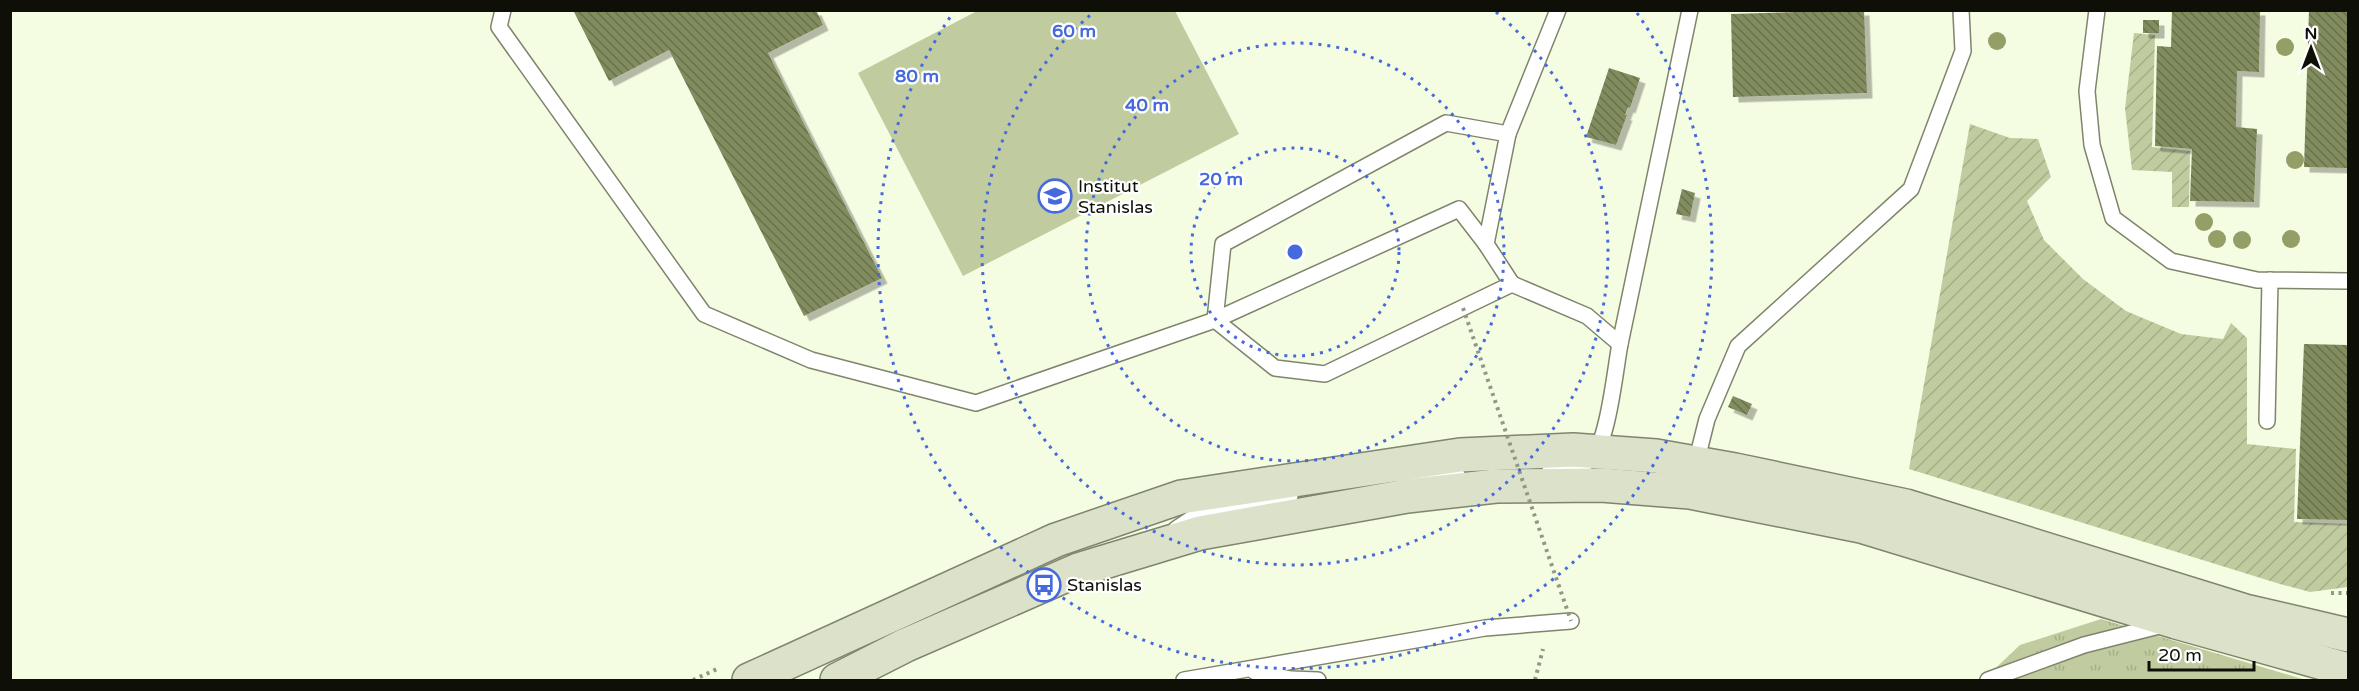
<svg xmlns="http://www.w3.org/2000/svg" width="2359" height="691" font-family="'Varela Round',sans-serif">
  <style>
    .grass { fill: url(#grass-tufts) }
    .park { fill: #c0cc9f }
    .garden { fill: url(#garden-furrows) }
    .building { fill: url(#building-back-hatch); filter: url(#shadow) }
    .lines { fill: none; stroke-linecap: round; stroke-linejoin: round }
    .service-casing { stroke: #7f856d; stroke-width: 18 }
    .secondary-casing { stroke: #7f856d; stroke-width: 36 }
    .path { stroke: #929885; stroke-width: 4; stroke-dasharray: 3 4.5; stroke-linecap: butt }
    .service { stroke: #fff; stroke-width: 15 }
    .secondary { stroke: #dce2c9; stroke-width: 33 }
    .path-bridge { stroke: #929885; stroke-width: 4; stroke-dasharray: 3 4.5; stroke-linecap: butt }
    .tree { fill: #949e67 }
    .ring { fill: none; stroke: #466add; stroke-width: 3; stroke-dasharray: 3 6 }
    .labels { text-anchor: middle; stroke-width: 4.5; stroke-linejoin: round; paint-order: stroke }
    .poi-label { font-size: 18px; fill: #0e1008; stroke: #fff; text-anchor: start }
    .centre { fill: #466add; stroke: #fff; stroke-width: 3 }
    .ring-label { font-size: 18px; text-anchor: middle; font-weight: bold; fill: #466add; stroke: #fff; stroke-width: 4.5; stroke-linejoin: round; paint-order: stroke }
  </style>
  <defs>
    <pattern id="grass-tufts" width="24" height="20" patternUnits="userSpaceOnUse" patternTransform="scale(1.5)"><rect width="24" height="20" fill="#c0cc9f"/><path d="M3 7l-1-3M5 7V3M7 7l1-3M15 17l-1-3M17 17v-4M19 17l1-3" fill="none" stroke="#a4ae87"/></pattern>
    <pattern id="garden-furrows" width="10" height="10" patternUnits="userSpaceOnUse" patternTransform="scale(1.5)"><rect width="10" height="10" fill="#c0cc9f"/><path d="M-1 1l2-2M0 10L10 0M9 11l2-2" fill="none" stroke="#a4ae87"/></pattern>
    <pattern id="building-back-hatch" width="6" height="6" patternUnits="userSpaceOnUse" patternTransform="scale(1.5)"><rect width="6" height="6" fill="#818c5f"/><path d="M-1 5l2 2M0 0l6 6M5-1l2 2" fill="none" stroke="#68714c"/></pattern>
    <filter id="shadow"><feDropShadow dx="5.5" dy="5.5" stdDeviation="0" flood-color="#0004"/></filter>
  </defs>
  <rect width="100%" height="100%" fill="#f4fce1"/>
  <polygon class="grass" points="2101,619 2306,680 1983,680 2020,645"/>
  <polygon class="park" points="979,10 1175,11 1239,134 963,276 858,73"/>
  <g class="garden">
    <polygon points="2134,33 2155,35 2152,147 2190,151 2189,207 2172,207 2172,172 2132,170 2125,108"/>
    <polygon points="1970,124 2010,138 2038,139 2051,177 2027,201 2044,240 2083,279 2126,311 2181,334 2223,339 2231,323 2247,338 2247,444 2296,449 2294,522 2348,524 2348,587 2310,592 2280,584 1909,469"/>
  </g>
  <g class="building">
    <polygon points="573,10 816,10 823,25 768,53 882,278 804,316 669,50 609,81"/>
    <polygon points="1864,10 1867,93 1733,97 1731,14"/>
    <polygon points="2172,10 2260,10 2259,72 2237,71 2236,127 2257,129 2254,202 2190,201 2192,149 2155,146 2157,46 2171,47"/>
    <polygon points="2309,10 2348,10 2348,168 2304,167"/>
    <rect x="2143" y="20" width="16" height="13"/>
    <polygon points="1609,68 1640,78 1630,108 1628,107 1625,115 1627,115 1616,145 1586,137"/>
    <polygon points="1682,189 1695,193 1690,217 1676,214"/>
    <polygon points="2304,344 2348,345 2348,520 2297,519"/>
    <polygon points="1733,396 1752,404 1747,415 1728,407"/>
  </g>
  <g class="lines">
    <g class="service-casing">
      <g id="service">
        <path d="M503,10L499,27L704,314L811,360L976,403L1215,320L1275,368L1325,374L1512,284L1587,316L1620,344C1615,370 1608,445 1590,460C1579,469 1563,470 1550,470"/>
        <polyline points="2097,10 2087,91 2092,145 2113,218 2171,261 2257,280 2348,281"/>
        <polyline points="1508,134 1558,10"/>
        <polyline points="1215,320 1223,244 1446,123 1508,134 1486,244 1512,284"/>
        <polyline points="1215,320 1459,209 1486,244"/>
        <polyline points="1620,344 1690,10"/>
        <polyline points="2267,421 2270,280"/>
        <polyline points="1696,463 1707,419 1738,346 1911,189 1963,51 1961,10"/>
        <polyline points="1406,479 1457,475"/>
        <polyline points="1176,529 1194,517 1290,496"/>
        <polyline points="1255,672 1291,679 1318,680"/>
        <polyline points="1184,680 1485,628 1571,621"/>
        <polyline points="1988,680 2084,645 2163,625"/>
      </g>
    </g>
    <g class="secondary-casing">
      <g id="secondary">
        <polyline points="749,680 1056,540 1181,497 1460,455 1573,450 1656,456 1735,470 1906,506 2245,611 2348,635"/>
        <polyline points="837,680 906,645 1078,570 1200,533 1407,496 1496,486 1601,485 1690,492 1861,526 2176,622 2348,670"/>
      </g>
    </g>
    <g class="path">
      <polyline points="2331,593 2348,593"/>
      <polyline points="693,680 717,669"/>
      <polyline points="1535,680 1543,649"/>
    </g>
    <use href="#service" class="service"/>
    <use href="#secondary" class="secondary"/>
    <polyline class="path-bridge" points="1463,308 1571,621"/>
  </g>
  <g class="tree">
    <circle cx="1997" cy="41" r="9"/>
    <circle cx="2285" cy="47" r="9"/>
    <circle cx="2295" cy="160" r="9"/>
    <circle cx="2204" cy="222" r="9"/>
    <circle cx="2217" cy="239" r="9"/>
    <circle cx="2291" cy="239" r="9"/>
    <circle cx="2242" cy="240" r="9"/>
  </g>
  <g class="ring">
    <circle cx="1295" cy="252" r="104"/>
    <circle cx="1295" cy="252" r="209"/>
    <path d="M1496 12A313 313 0 1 1 1094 12"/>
    <path d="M1637 13A417 417 0 1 1 953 13"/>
  </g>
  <defs>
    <g id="school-ring" transform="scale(1.725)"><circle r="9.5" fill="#fff" stroke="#466add" stroke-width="1.5"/><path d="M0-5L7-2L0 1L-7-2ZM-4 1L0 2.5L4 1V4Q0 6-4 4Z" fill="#466add"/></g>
    <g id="bus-ring" transform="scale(1.725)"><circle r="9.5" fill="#fff" stroke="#466add" stroke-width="1.5"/><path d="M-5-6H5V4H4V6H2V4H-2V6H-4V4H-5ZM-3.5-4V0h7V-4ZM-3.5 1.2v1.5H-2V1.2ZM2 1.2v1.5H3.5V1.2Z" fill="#466add"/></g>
  </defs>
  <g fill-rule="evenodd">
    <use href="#school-ring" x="1055" y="196"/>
    <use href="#bus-ring" x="1044" y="585"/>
  </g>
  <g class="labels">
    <g class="poi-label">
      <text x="1078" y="192">Institut<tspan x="1078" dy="21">Stanislas</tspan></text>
      <text x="1067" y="591">Stanislas</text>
    </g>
  </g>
  <circle cx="1295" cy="252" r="9" class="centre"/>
  <g class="ring-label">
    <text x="1074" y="37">60 m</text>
    <text x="917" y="82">80 m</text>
    <text x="1147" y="111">40 m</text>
    <text x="1221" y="185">20 m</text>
  </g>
  <rect width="2359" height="691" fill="none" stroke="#0e1008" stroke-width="24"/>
  <g transform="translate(2311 48)" stroke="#ffffff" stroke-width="4.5" paint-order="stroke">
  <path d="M0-4.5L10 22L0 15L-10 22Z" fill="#0e1008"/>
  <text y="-9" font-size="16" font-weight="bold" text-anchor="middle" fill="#0e1008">N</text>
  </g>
  <path d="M2149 661v9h105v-9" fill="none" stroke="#0e1008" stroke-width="3"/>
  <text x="2158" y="661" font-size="18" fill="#0e1008" stroke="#ffffff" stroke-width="4.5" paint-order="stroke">20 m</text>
</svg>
